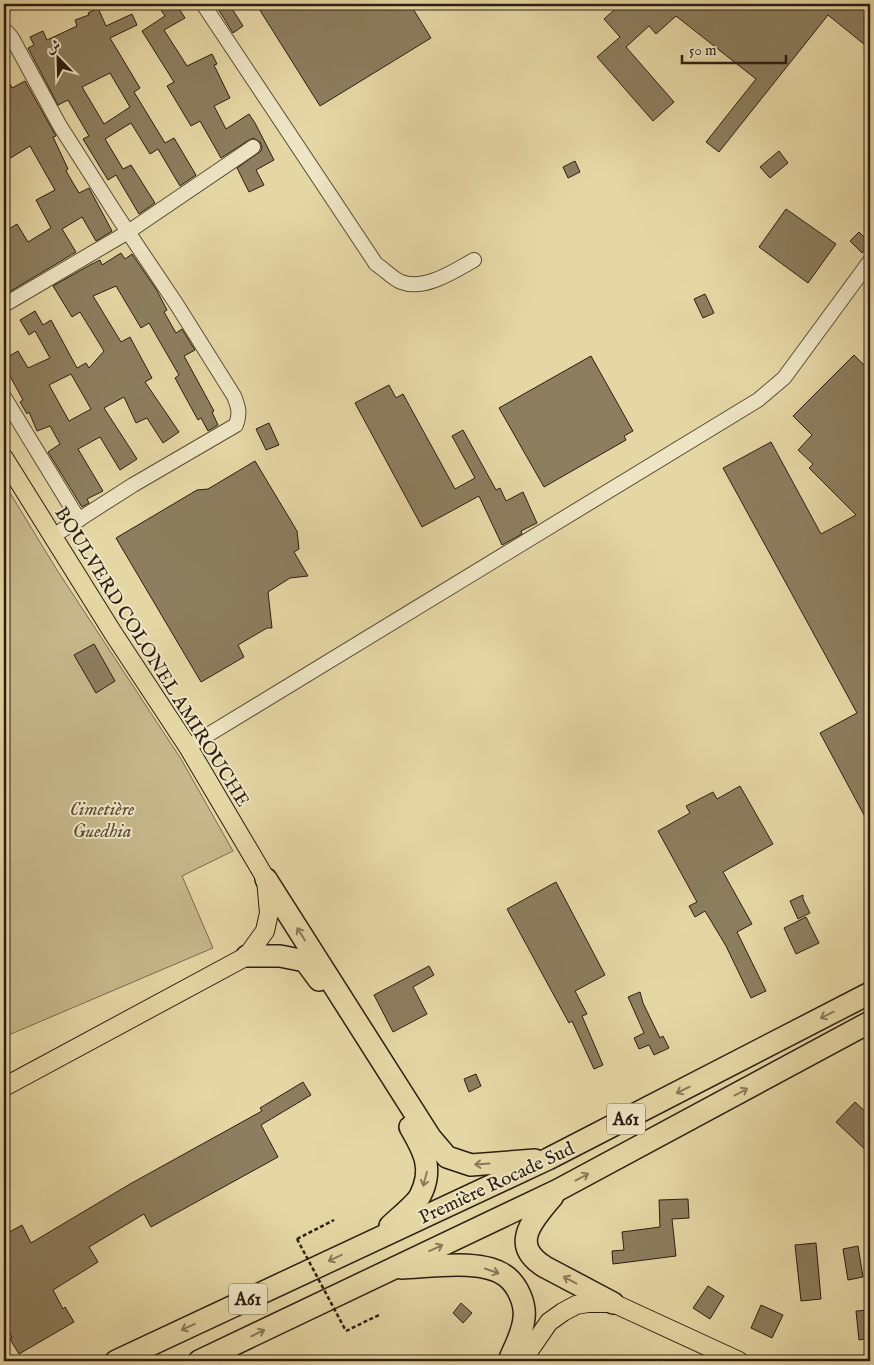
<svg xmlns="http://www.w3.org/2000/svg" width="874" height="1365" font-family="'IM FELL English',Amiri,serif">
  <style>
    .green { fill: #c6b88b; stroke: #796b4e }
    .building { fill: #8c7e5e; stroke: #2c1e12; fill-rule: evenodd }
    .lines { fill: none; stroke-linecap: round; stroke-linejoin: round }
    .minor-casing { stroke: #5a4c36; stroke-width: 16 }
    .major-casing { stroke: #2c1e12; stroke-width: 20 }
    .highway-casing { stroke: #2c1e12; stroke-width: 24 }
    .path { stroke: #2c1e12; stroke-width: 2.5; stroke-dasharray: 4 2.5; stroke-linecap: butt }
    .minor { stroke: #eee5c4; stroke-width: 14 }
    .major { stroke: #e5d7a4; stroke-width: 18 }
    .highway { stroke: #e5d7a4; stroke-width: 21 }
    .path-bridge { stroke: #2c1e12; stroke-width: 2.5; stroke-dasharray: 4 2.5; stroke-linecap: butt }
    .oneway { stroke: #887a5b }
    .labels { text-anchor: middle; stroke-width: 4; stroke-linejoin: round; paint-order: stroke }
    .shield { fill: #eee5c4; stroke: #665a47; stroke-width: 1 }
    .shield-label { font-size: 18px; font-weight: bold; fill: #2c1e12 }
    .street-label { font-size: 19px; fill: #2c1e12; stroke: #eee5c4 }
    .park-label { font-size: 19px; font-style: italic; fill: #5a4c36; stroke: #eee5c4 }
  </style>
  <rect width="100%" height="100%" fill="#e5d7a4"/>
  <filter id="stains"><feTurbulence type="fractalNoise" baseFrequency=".004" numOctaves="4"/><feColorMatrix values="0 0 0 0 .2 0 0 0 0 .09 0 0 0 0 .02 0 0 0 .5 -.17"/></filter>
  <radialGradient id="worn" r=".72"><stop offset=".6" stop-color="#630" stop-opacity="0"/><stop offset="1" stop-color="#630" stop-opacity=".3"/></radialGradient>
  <polygon class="green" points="4,483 57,570 181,759 233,851 182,876 213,948 4,1037"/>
  <g class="building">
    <polygon points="157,4 176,4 185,18 164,30 187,66 212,54 217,64 214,65 230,98 214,106 226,129 249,114 255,123 274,160 256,170 264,185 249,192 237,168 261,151 262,147 260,142 253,138 249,140 221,158 200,121 191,126 167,86 174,82 142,31 165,16"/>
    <polygon points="215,4 229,4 243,26 233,33"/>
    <polygon points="256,4 410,4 431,38 320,106"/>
    <polygon points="621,4 870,4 870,49 828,15 719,152 706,142 756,79 676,16 656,34 649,26 626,47 674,102 653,121 597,57 620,37 604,19"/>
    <path d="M98,8L106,26L132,14L137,25L110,38L140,88L134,92L165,143L174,138L196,175L180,186L158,149L150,154L131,123L105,139L123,169L131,165L155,203L139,214L116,175L108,180L83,139L89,136L68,100L58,105L28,48L34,45L30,37L43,31L47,40L77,26L75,20L89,15L88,13ZM110,73L130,107L104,124L82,87Z"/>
    <polygon points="4,72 12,88 25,81 56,136 53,137 68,169 66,171 79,193 89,188 112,231 96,241 82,217 62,229 76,252 4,295 4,232 17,224 28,242 51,228 36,200 55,190 30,146 9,159 4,150"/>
    <polygon points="779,151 788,163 770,178 760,167"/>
    <polygon points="575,161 580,172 568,178 563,167"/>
    <polygon points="786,209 836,244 808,283 759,247"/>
    <polygon points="859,232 870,243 862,253 850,241"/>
    <path d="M121,253L125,259L132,254L156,289L167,310L164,312L176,333L182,329L195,350L184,356L214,411L212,412L218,425L208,431L201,418L198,420L175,378L179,375L149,323L141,328L116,286L93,296L121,342L130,337L152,378L145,382L179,432L163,443L147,418L136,423L124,397L104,408L137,459L120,470L100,437L78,449L103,491L87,499L89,503L82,507L48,452L60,444L50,426L37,431L29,412L27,414L20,402L23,400L4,365V359L18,351L28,368L50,358L35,331L29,335L20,320L35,311L43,325L51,320L77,368L86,363L89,368L104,351L80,312L72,317L53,286L90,265L100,260L102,265ZM71,374L91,409L69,421L49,385Z"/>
    <polygon points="705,294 714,313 703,318 694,299"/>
    <polygon points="854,355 870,371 870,826 820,733 857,713 723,468 771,442 821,534 856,515 809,468 813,464 798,450 812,435 793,416"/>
    <polygon points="591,356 633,431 624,436 626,440 544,487 499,408"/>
    <polygon points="389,385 396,398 403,394 455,489 475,478 452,436 463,430 496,490 500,488 506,501 523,492 537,523 521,531 522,534 502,545 479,496 422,527 355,403"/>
    <polygon points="269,423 279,445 266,450 256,429"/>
    <polygon points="255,461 297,531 299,549 294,552 308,576 290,578 268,592 272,628 267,628 238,645 244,657 201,682 116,538 197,490 208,489"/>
    <polygon points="94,644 115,681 96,693 74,655"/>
    <polygon points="740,786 773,844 723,872 752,924 737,932 766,991 751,998 726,946 705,911 695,917 689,906 697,902 658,831 690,813 686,806 713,792 717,799"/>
    <polygon points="556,882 605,975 575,991 587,1014 582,1016 603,1065 594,1069 572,1021 569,1023 507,909"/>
    <polygon points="803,895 803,899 810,913 798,919 790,901"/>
    <polygon points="806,917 819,943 796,954 784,928"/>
    <polygon points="429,966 434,975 413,987 427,1014 393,1032 374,995"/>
    <polygon points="640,992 643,1003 660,1038 663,1036 669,1048 654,1055 649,1045 639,1049 634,1038 644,1033 628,997"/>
    <polygon points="476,1074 481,1086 469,1092 464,1079"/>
    <polygon points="303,1082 311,1095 261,1125 278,1157 151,1227 144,1214 89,1247 98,1262 53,1290 63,1309 65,1307 74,1322 19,1354 10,1339 12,1338 4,1321 4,1235 22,1225 31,1243 130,1184 262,1111 260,1108"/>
    <polygon points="855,1102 870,1116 870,1154 836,1122"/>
    <polygon points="688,1199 689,1218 672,1219 676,1256 613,1264 612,1251 624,1250 622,1232 660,1227 659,1200"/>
    <polygon points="816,1243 821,1299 801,1301 795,1245"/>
    <polygon points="858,1246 863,1277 848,1280 843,1249"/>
    <polygon points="708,1286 724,1296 710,1319 693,1308"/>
    <polygon points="461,1303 472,1313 463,1323 453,1313"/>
    <polygon points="761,1305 783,1315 772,1338 751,1328"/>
    <polygon points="870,1310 870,1338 859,1340 856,1311"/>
  </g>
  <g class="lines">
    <g class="minor-casing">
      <g id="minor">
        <path d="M203,4L376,264C384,269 393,279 401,282C425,291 454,271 474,260"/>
        <path d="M4,31L7,32L12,38L60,126L118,217L177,305L234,396C239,408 240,414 236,425L133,485L53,536"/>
        <polyline points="4,305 128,232 253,147"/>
        <polyline points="4,397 79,520"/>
        <polyline points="188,747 758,400 784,378 870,261"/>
      </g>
    </g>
    <g class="major-casing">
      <g id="major">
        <polyline points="4,458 113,633 188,747 266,879 269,913 265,931 247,956 4,1087"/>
        <polyline points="522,1361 549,1322 563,1312 576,1305 588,1303 613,1303 739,1361"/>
      </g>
    </g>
    <g class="highway-casing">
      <g id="highway">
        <polyline points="266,879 430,1137 447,1157 471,1165 535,1160"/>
        <polyline points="247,956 280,956 305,961 319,980"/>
        <path d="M553,1196C534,1219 508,1244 545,1267L613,1303"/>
        <path d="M390,1226C398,1218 415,1205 420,1196C434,1169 424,1151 410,1127"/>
        <path d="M402,1268C430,1267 484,1258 507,1277C513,1282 517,1288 520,1295C523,1302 525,1311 524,1318C523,1333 514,1348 509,1361"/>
        <polyline points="116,1361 548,1159 870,993"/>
        <polyline points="199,1361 558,1190 870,1022"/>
      </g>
    </g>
    <g class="path">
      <polyline points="297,1239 334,1220"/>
      <polyline points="346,1331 381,1314"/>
    </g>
    <use href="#minor" class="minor"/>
    <use href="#major" class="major"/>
    <use href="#highway" class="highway"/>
    <polyline class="path-bridge" points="297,1239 346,1331"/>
  </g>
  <defs><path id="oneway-shaft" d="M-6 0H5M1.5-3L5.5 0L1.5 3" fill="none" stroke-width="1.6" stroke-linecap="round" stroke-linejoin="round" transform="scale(1.25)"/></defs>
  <g class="oneway">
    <use href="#oneway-shaft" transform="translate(301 934) rotate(-122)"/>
    <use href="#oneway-shaft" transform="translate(827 1015) rotate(153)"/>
    <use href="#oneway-shaft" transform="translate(683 1090) rotate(153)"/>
    <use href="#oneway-shaft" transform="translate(741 1092) rotate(-28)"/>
    <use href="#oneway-shaft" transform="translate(482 1164) rotate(176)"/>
    <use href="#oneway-shaft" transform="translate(582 1177) rotate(-28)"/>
    <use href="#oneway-shaft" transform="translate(425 1179) rotate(105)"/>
    <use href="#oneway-shaft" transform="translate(436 1248) rotate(-25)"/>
    <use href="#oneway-shaft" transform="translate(335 1258) rotate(155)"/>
    <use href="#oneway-shaft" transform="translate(492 1271) rotate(19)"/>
    <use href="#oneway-shaft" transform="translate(570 1280) rotate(-152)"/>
    <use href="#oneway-shaft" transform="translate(188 1327) rotate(155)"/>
    <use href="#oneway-shaft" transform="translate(258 1333) rotate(-26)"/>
  </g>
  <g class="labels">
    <g class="shield">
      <rect x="607" y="1103.5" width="38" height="31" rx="4"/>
      <rect x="229" y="1283.5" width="38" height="31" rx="4"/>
    </g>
    <g class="shield-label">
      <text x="626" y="1125">A61</text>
      <text x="248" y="1305">A61</text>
    </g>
    <g class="street-label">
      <text transform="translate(153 656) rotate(58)" y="7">BOULVERD COLONEL AMIROUCHE</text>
      <text transform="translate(496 1182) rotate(-25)" y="7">Première Rocade Sud</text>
    </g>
    <g class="park-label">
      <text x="102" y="815">Cimetière<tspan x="102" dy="22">Guedhia</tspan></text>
    </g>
  </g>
  <rect width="874" height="1365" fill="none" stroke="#e5d7a4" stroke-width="20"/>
  <rect x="5" y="5" width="864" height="1355" fill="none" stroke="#2c1e12" stroke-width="2.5"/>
  <rect x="10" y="10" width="854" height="1345" fill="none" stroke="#2c1e12"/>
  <g transform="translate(58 58) rotate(337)" stroke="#eee5c4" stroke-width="4" paint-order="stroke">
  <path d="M0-4L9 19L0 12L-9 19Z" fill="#2c1e12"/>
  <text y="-8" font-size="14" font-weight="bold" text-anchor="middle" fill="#2c1e12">ش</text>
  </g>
  <path d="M682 55v8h104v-8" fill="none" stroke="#2c1e12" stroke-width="2.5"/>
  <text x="689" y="55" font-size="15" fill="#2c1e12" stroke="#eee5c4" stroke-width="4" paint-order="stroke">50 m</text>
  <rect width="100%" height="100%" filter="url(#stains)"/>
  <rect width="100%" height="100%" fill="url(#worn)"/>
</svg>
